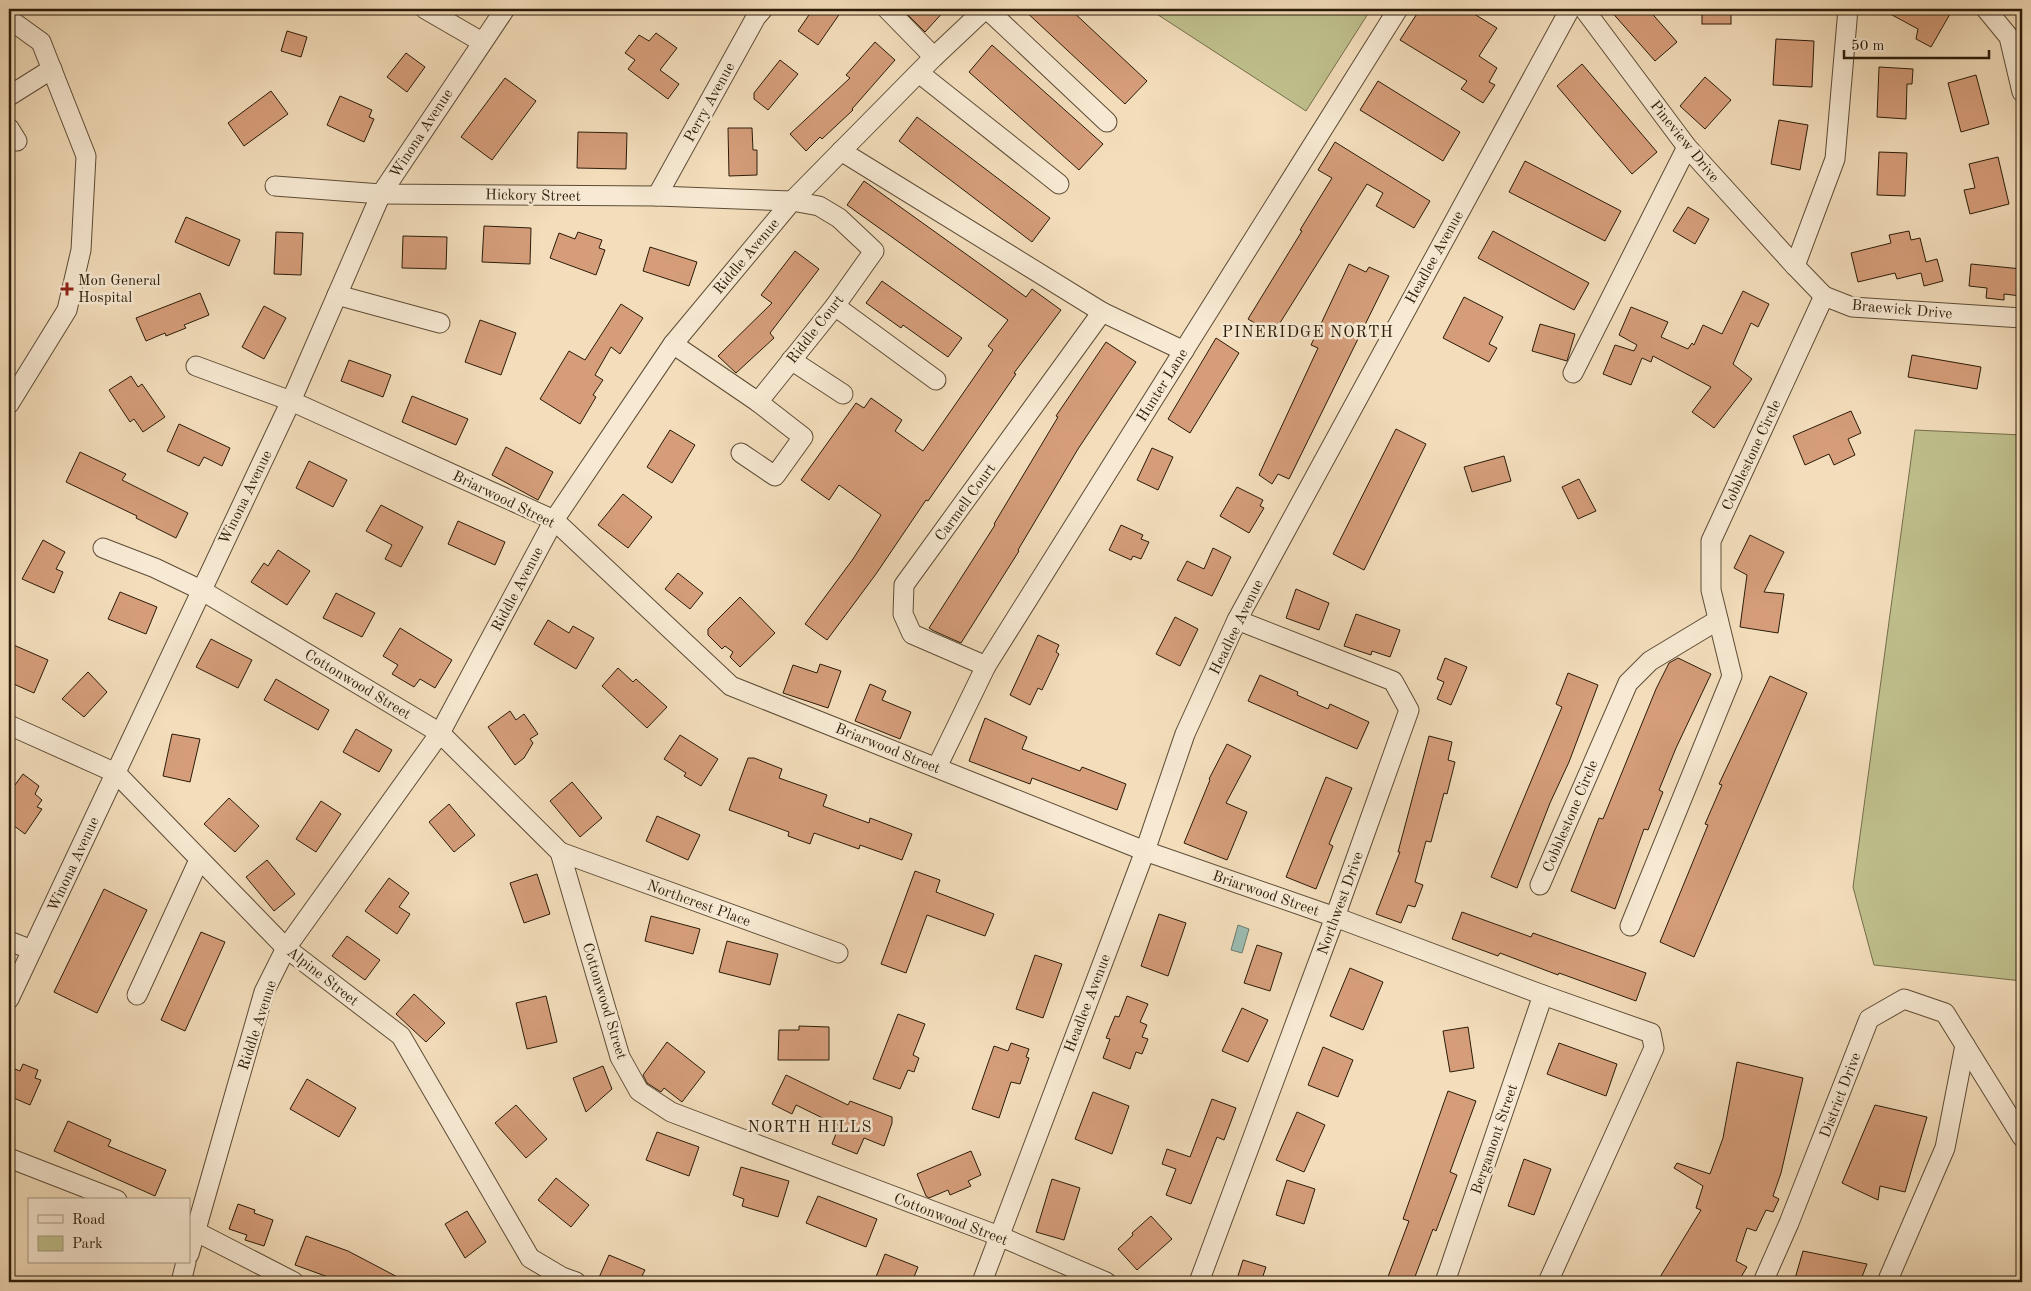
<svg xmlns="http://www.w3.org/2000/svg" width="2031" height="1291" font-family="'Old Standard TT',serif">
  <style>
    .green { fill: #bfc08d; stroke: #756e4a }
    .water { fill: #9bbcb1; stroke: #6e7c6d }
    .building { fill: #d59d7a; stroke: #2b1c08 }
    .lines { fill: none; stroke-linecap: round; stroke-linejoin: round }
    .minor-casing { stroke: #5d4c35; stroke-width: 21 }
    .minor { stroke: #f7e9d3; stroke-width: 19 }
    .poi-dot { fill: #8f2418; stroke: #f7e9d3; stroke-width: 2 }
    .labels { text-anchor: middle; stroke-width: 5; stroke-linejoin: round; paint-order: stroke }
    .street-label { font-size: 15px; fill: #2b1c08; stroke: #f7e9d3 }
    .poi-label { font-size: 15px; fill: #2b1c08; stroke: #f7e9d3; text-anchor: start }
    .neighbourhood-label { font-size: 16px; letter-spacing: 1px; fill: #2b1c08; stroke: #f7e9d3 }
  </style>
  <rect width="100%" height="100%" fill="#f3ddbb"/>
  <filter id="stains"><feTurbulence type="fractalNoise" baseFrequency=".004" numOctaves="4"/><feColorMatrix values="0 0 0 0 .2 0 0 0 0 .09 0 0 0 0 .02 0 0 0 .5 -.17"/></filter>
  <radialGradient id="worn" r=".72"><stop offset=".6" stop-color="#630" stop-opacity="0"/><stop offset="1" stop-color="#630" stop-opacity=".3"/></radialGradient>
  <g class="green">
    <polygon points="1149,9 1371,9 1306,111"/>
    <polygon points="1915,430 2022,435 2022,981 1874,965 1853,887"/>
  </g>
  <polygon class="water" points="1238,925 1249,929 1242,953 1231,950"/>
  <g class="building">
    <polygon points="813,9 843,9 818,45 798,31"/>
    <polygon points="902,9 946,9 925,32"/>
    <polygon points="1023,9 1070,9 1147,81 1125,104"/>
    <polygon points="1420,9 1466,9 1497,28 1479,56 1497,68 1489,82 1495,85 1483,103 1461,89 1467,81 1400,40"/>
    <polygon points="1609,9 1648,9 1677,42 1655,61"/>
    <rect x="1702" y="9" width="29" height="15"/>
    <polygon points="1881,9 1940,9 1950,14 1931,47 1916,39 1918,29"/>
    <polygon points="287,31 307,37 301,57 281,51"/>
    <polygon points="656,33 677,48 660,70 679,84 668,99 628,69 635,60 625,53 639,35 649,41"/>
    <polygon points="1776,39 1814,41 1812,87 1773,85"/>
    <polygon points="875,42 895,60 852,109 853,110 822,139 820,137 806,151 790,134 850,78 846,75"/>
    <polygon points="992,45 1103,144 1079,170 969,72"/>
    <polygon points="406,53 425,67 407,92 387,77"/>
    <polygon points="780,60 798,74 768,110 754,99 754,93"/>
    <polygon points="1582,64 1657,152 1632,174 1557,86"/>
    <polygon points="1879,67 1913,69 1912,84 1907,84 1906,119 1877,117"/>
    <polygon points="1976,75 1989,124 1961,132 1948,83"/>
    <polygon points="1705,77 1731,100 1705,129 1680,106"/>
    <polygon points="505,78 536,101 492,160 461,137"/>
    <polygon points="1378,81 1460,132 1443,161 1360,110"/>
    <polygon points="271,91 288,114 244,146 228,123"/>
    <polygon points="340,96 372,110 369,117 374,119 364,142 327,125"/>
    <polygon points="917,117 1050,218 1032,242 899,141"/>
    <polygon points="1779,120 1808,125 1800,170 1771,164"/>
    <polygon points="728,128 752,128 753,150 757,150 757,175 729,176"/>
    <polygon points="578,132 627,133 626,169 577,168"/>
    <polygon points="1335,142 1430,201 1414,228 1376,206 1383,193 1367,184 1273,334 1248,319 1302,231 1300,230 1332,178 1318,170"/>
    <polygon points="1879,152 1907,153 1905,196 1877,195"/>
    <polygon points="1998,157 2009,204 1970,214 1964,190 1975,188 1969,164"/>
    <polygon points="1525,161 1621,211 1605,241 1509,192"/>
    <polygon points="864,181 1026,297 1032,289 1061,310 1014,373 1016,374 928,501 926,500 876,574 827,640 805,624 853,559 881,515 839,485 829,500 801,480 856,403 864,408 871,398 902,420 895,431 923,451 993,350 988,346 1008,320 847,205"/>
    <polygon points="1688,207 1709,219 1695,244 1673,231"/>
    <polygon points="186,217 240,240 229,266 175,242"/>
    <polygon points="484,226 531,228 530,264 482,262"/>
    <polygon points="1493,231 1589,283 1574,310 1478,258"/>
    <polygon points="1909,231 1911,240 1920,238 1926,262 1937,259 1943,281 1924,286 1921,273 1897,279 1895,273 1858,282 1851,253 1891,243 1889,235"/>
    <polygon points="276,232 303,233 301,275 274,274"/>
    <polygon points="578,232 602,240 599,248 605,250 596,275 550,258 559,233 575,239"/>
    <polygon points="403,236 447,237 446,269 402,268"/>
    <polygon points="650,247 697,262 689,286 643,271"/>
    <polygon points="795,251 819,269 770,333 774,338 736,373 718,356 772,303 761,295"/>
    <polygon points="1349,264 1366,272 1369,267 1389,276 1289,479 1278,474 1272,484 1259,475 1318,348 1311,345"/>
    <polygon points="1971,264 2022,269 2021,296 2004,294 2004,300 1986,298 1987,288 1969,286"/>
    <polygon points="882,281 962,338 948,357 903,325 901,328 866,303"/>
    <polygon points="1743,291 1769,304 1758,327 1751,323 1733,364 1752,379 1714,428 1692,412 1711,387 1653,356 1651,362 1642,358 1631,385 1603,374 1615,345 1634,351 1637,345 1619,335 1631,307 1668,322 1661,337 1688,349 1692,343 1694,345 1703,325 1722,334"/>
    <polygon points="200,293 209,315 184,325 186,328 166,336 165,333 146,341 136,318"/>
    <polygon points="1464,297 1503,317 1489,344 1497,348 1489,362 1443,338"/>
    <polygon points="621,304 643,318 620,354 611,347 595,375 603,380 593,395 596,397 580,424 540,399 569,351 585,360"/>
    <polygon points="264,306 286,318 264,359 242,347"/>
    <polygon points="480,320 516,333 501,375 465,362"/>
    <polygon points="1540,324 1575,334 1567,361 1532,351"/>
    <polygon points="1216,338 1239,353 1190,433 1168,419"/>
    <polygon points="1106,342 1136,362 1078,449 1018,550 1019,551 961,643 934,631 929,628 995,525 994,524 1058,417 1056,416"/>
    <polygon points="1912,355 1981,367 1977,389 1908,377"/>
    <polygon points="349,360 391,375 383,397 341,381"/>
    <polygon points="131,376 138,387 142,384 165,417 143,432 134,419 130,422 109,390"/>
    <polygon points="412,396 468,419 456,445 402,422"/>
    <polygon points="1851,411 1861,433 1848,439 1855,455 1834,465 1829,454 1805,465 1793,436"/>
    <polygon points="179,424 230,448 222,466 204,457 199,466 167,451"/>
    <polygon points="1396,429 1426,444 1364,570 1333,554"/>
    <polygon points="670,430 695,445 672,483 647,467"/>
    <polygon points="506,447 553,472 538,500 492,475"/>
    <polygon points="1152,448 1173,457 1158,490 1137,480"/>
    <polygon points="80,452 126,474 122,480 188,513 176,538 136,518 137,516 66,482"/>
    <polygon points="1504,456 1511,481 1472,492 1464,467"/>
    <polygon points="309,461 347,480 333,507 296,488"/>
    <polygon points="1579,479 1596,511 1578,519 1562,487"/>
    <polygon points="1237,487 1263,500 1260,506 1264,508 1249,533 1220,516"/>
    <polygon points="623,494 652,517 628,548 598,525"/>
    <polygon points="381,505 423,527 401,567 385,559 392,545 366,531"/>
    <polygon points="458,521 505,542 495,565 448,544"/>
    <polygon points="1121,525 1143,535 1141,539 1149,542 1141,559 1133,556 1131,560 1109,550"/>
    <polygon points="1750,535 1784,552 1764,592 1784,594 1778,633 1740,627 1747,575 1734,568"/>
    <polygon points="43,540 65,552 56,569 63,572 54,593 22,579"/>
    <polygon points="1213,548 1231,557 1212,596 1177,580 1187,561 1204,569"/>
    <polygon points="278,550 310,571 287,605 251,582 264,563 268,566"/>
    <polygon points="678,573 703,593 690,609 665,589"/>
    <polygon points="1296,589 1329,603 1319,630 1286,618"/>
    <polygon points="120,592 157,607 146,634 108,619"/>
    <polygon points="336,593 375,613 362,637 323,618"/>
    <polygon points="740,597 775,633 740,667 730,657 733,652 725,646 722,649 708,635 708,629"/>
    <polygon points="1356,614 1400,630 1390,657 1372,651 1371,655 1344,646"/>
    <polygon points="1175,617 1198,629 1180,666 1156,654"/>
    <polygon points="548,620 569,633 573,626 594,638 576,669 534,644"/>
    <polygon points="400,628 452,660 435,688 420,679 414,687 392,674 398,665 383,656"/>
    <polygon points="1038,635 1059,645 1056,652 1059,654 1042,690 1038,688 1030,705 1010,695"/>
    <polygon points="211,639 252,660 238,688 196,667"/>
    <polygon points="9,643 48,660 34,693 9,682"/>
    <polygon points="1445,658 1467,667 1451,705 1437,699 1444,682 1437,679"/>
    <polygon points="1678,658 1711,674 1676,748 1659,790 1663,792 1648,830 1644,829 1615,909 1571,891 1599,818 1603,819 1656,689 1669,663"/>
    <polygon points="820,664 841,671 828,708 783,693 793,665 817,673"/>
    <polygon points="618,668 633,682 636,679 667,707 647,728 602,686"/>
    <polygon points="88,672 107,692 84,717 62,699"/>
    <polygon points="1568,673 1598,685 1569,762 1550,803 1517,888 1491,877 1562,707 1556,704"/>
    <polygon points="1260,675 1298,692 1297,695 1328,709 1330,704 1369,722 1357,749 1248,701"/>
    <polygon points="1770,676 1807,693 1694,957 1660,942 1708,825 1705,824 1722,785 1719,784"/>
    <polygon points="276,679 329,710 318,730 264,700"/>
    <polygon points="870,684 886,691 882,700 911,712 900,739 855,721"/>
    <polygon points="510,711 516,720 524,714 538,734 530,739 533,743 524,758 515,765 488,727"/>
    <polygon points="985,718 1027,737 1022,749 1080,771 1082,767 1126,784 1117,810 1032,778 1030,784 969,761"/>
    <polygon points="356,729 392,750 379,772 343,752"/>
    <polygon points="172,734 200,739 190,782 163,776"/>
    <polygon points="680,735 718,759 701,786 684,776 686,773 664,759"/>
    <polygon points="1429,736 1452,742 1448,760 1455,762 1447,794 1444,793 1431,842 1426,841 1415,882 1423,885 1415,907 1408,905 1401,923 1376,914 1400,852 1398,852"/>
    <polygon points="1227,744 1251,756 1226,803 1247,812 1227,860 1184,843 1210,780 1209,779"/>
    <polygon points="748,758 754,758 782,769 779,778 827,795 823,806 869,823 870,818 912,834 902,860 860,845 859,849 814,833 810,844 788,836 789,832 729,810"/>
    <polygon points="23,774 39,786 35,794 42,800 37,807 42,809 25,834 9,822 9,793"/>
    <polygon points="1326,777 1352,788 1329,844 1333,846 1316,889 1286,877"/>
    <polygon points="572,782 602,818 580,837 550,801"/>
    <polygon points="229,798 259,826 235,852 204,824"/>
    <polygon points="321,801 341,814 316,852 296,839"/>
    <polygon points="449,804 475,835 454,852 429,822"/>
    <polygon points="657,816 700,835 688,860 646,841"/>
    <polygon points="267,860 295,894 274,911 246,877"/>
    <polygon points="915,871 940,880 936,892 994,914 985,936 927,915 906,973 881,964"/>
    <polygon points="537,874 550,914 524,923 510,883"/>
    <polygon points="389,878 409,893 399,907 410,914 397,934 365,911"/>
    <polygon points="104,889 147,910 97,1013 54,992"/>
    <polygon points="1462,912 1531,937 1533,933 1646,973 1636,1001 1559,973 1558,975 1500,953 1498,956 1452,939"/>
    <polygon points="1159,914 1186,923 1168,976 1141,966"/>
    <polygon points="651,916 700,929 693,954 645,941"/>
    <polygon points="201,932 225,942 185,1031 161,1020"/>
    <polygon points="347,936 380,960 365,980 332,956"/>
    <polygon points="727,941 778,954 770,985 719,972"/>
    <polygon points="1257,945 1282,953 1270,991 1244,983"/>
    <polygon points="1035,955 1062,964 1043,1018 1016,1009"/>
    <polygon points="1350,968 1383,982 1363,1030 1330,1016"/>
    <polygon points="414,994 445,1023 426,1042 396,1014"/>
    <polygon points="546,996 557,1042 527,1049 516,1003"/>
    <polygon points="1127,996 1148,1004 1140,1022 1147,1025 1142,1037 1148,1039 1142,1054 1136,1052 1130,1069 1103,1058 1110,1039 1106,1038 1115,1016 1119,1017"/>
    <polygon points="1242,1008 1268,1020 1248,1062 1222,1051"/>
    <polygon points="898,1014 925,1024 913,1055 919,1058 914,1072 908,1070 900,1089 873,1079"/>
    <polygon points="799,1026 829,1027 829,1060 778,1060 779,1030 799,1030"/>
    <polygon points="1468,1027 1474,1068 1450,1072 1443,1031"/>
    <polygon points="667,1042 705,1072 682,1102 664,1088 661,1092 647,1083 643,1075"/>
    <polygon points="1011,1043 1029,1049 1026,1057 1029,1058 1020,1084 1011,1082 999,1118 972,1109 994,1046 1008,1051"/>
    <polygon points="1559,1043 1617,1064 1606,1096 1547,1074"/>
    <polygon points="1323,1047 1353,1060 1338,1097 1308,1085"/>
    <polygon points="1737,1062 1803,1078 1781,1173 1773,1196 1779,1199 1773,1212 1766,1210 1756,1231 1747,1228 1736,1261 1747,1267 1738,1282 1657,1282 1701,1210 1696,1208 1703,1186 1674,1168 1677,1163 1710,1174 1723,1138"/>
    <polygon points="23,1064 38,1070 35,1078 41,1080 30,1105 9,1096 9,1083 15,1069 20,1071"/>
    <polygon points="603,1066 612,1089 586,1112 573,1078"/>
    <polygon points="786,1075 848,1105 850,1101 892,1117 892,1123 884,1146 864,1138 857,1154 832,1144 839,1126 796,1105 792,1114 772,1104"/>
    <polygon points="307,1079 356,1108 339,1137 290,1109"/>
    <polygon points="1448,1091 1476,1101 1450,1172 1457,1175 1436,1231 1433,1229 1413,1282 1386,1282 1409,1221 1403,1219"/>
    <polygon points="1093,1092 1129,1106 1112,1154 1075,1139"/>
    <polygon points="1212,1099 1236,1108 1224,1140 1217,1137 1191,1204 1166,1195 1176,1169 1162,1164 1167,1149 1190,1157"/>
    <polygon points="516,1105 547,1139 526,1158 495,1123"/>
    <polygon points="1875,1105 1927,1117 1905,1192 1880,1186 1878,1200 1842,1183"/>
    <polygon points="1297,1112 1325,1125 1304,1172 1276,1160"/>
    <polygon points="68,1121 111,1140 108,1146 166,1170 155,1196 54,1151"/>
    <polygon points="657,1132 699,1147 689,1176 646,1160"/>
    <polygon points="971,1151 981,1175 968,1181 971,1186 950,1195 948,1190 929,1198 926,1196 917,1174"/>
    <polygon points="1524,1159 1551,1169 1534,1215 1508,1206"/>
    <polygon points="741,1167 789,1181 778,1217 742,1206 744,1199 733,1195"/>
    <polygon points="556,1178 589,1205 571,1227 538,1200"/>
    <polygon points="1052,1179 1080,1188 1064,1240 1036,1232"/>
    <polygon points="1287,1180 1315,1189 1304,1224 1276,1215"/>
    <polygon points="818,1196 877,1219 866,1247 806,1223"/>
    <polygon points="238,1204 255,1210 254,1213 273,1220 264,1246 245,1240 247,1235 229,1229"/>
    <polygon points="467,1211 486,1242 465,1258 445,1224"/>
    <polygon points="1151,1216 1172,1239 1137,1270 1118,1249 1133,1235 1132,1233"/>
    <polygon points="306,1236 348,1251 407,1282 342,1282 295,1265"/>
    <polygon points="1803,1251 1867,1264 1860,1282 1794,1282"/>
    <polygon points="885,1254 918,1267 912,1282 874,1282"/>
    <polygon points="609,1255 645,1270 639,1282 597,1282"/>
    <polygon points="1243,1260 1266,1267 1261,1282 1236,1282"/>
  </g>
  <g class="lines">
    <g class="minor-casing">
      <g id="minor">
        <polyline points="425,9 482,42"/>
        <polyline points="887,9 934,57"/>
        <polyline points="987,9 1107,122"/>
        <polyline points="1584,9 1687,147 1795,266 1824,296 1852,307 2022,318"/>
        <polyline points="1986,9 2009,37 2022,92"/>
        <polyline points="9,19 41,42 86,156 81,250 67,310 9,404"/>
        <polyline points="919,73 1059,184"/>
        <polyline points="9,96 52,69"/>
        <polyline points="9,128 17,141"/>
        <polyline points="841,151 1102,312 1184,351"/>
        <polyline points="275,186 381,194 657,196 792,201 819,206 839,218 874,251 835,306 758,402 673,344"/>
        <polyline points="657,196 756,17 763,9"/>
        <polyline points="1795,266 1835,159 1848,9"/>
        <polyline points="337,295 440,323"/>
        <polyline points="835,306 936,380"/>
        <polyline points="791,360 843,394"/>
        <polyline points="196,366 291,401 554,520 731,686 1145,851 1335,917 1543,995 1651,1033 1654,1048 1548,1282"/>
        <polyline points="1573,373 1687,147"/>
        <polyline points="741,453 775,476 803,437 758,402"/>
        <polyline points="103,548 155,568 201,590 440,733 560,852 620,1057 639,1091 671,1112 999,1236 1106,1282"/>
        <polyline points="986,666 912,634 903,614 904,585 1102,312"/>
        <polyline points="9,725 116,773 286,948 401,1036 530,1258 562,1277 576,1282"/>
        <polyline points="937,767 986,666 1398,9"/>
        <polyline points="560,852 838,953"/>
        <polyline points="1540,885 1628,683 1650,661 1718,620"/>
        <polyline points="1630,926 1732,676 1711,590 1711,541 1824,296"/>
        <polyline points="9,941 32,950"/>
        <polyline points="137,995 199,860"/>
        <polyline points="9,999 291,401 381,194 505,9"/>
        <polyline points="9,1158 117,1200"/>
        <polyline points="189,1228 294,1282"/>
        <polyline points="189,1254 264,992 286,948 440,733 554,520 673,344 792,201 934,57 985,9"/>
        <polyline points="181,1282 186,1262"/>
        <polyline points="982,1282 1145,851 1185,734 1237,620 1570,9"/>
        <polyline points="1199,1282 1335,917 1409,710 1393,681 1237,620"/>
        <polyline points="1445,1282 1543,995"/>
        <polyline points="1763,1282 1789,1223 1869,1019 1904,999 1945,1013 2022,1137"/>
        <polyline points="1887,1282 1945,1148 1965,1045"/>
      </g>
    </g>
    <use href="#minor" class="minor"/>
  </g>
  <path class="poi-dot" d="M64.5 281.5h5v5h5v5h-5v5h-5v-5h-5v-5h5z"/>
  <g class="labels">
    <g class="street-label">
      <text transform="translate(709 102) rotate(-61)" y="5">Perry Avenue</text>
      <text transform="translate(421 133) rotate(-57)" y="5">Winona Avenue</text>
      <text transform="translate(1685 141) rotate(51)" y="5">Pineview Drive</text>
      <text transform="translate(533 195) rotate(1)" y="5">Hickory Street</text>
      <text transform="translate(746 256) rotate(-50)" y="5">Riddle Avenue</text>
      <text transform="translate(1434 257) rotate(-61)" y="5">Headlee Avenue</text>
      <text transform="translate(1902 309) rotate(5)" y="5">Braewick Drive</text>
      <text transform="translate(815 329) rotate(-52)" y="5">Riddle Court</text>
      <text transform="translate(1162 385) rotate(-58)" y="5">Hunter Lane</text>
      <text transform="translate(1751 455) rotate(-65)" y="5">Cobblestone Circle</text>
      <text transform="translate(245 497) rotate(-64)" y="5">Winona Avenue</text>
      <text transform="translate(504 499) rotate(26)" y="5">Briarwood Street</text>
      <text transform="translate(965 502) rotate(-54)" y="5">Carmell Court</text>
      <text transform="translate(517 589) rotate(-62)" y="5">Riddle Avenue</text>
      <text transform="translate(1236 627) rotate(-64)" y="5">Headlee Avenue</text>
      <text transform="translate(358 684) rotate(31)" y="5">Cottonwood Street</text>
      <text transform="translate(888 748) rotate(22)" y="5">Briarwood Street</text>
      <text transform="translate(1570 816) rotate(-67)" y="5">Cobblestone Circle</text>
      <text transform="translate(73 864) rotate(-65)" y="5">Winona Avenue</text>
      <text transform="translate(1266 893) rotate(19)" y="5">Briarwood Street</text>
      <text transform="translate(699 903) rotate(20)" y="5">Northcrest Place</text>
      <text transform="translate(1340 903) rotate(-70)" y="5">Northwest Drive</text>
      <text transform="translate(323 976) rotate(38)" y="5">Alpine Street</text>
      <text transform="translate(605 1001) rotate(73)" y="5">Cottonwood Street</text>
      <text transform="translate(1087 1003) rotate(-69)" y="5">Headlee Avenue</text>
      <text transform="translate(257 1025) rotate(-72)" y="5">Riddle Avenue</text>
      <text transform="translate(1840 1095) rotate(-69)" y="5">District Drive</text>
      <text transform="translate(1494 1139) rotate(-71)" y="5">Bergamont Street</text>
      <text transform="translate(951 1219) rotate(21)" y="5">Cottonwood Street</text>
    </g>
    <g class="poi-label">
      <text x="78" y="285">Mon General<tspan x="78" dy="17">Hospital</tspan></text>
    </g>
    <g class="neighbourhood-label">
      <text x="1308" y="337">PINERIDGE NORTH</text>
      <text x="810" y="1132">NORTH HILLS</text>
    </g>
  </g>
  <rect width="2031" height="1291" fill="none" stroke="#f3ddbb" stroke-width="30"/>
  <rect x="10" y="10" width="2011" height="1271" fill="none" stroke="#2b1c08" stroke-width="2.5"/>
  <rect x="15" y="15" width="2001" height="1261" fill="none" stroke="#2b1c08"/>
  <rect x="28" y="1198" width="162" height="65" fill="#f7e9d3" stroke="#a59782"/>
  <rect x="38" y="1215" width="25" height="8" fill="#f7e9d3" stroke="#a59782"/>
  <text x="72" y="1224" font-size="15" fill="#2b1c08">Road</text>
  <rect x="38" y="1236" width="25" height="15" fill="#bfc08d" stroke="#a59782"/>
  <text x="72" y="1248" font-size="15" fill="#2b1c08">Park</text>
  <path d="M1844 50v8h145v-8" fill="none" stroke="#2b1c08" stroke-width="2.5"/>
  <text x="1851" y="50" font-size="15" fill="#2b1c08" stroke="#f7e9d3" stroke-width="4" paint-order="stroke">50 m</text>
  <rect width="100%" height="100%" filter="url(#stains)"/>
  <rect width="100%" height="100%" fill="url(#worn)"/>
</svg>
